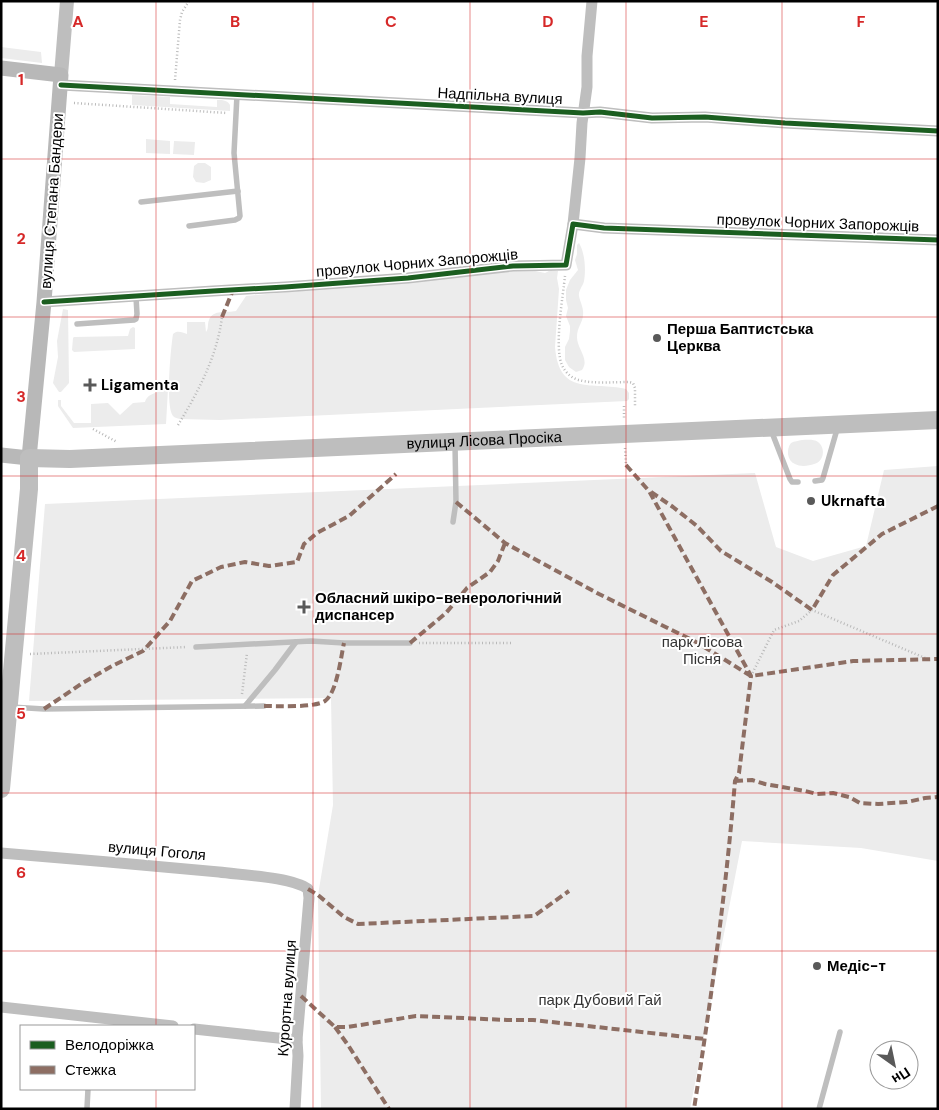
<svg xmlns="http://www.w3.org/2000/svg" width="939" height="1110" font-family="'DM Sans',sans-serif">
  <style>
    .green { fill: #ececec }
    .lines { fill: none; stroke-linecap: round; stroke-linejoin: round }
    .path { stroke: #b9b9b9; stroke-width: 2.5; stroke-dasharray: 1 2.5; stroke-linecap: butt }
    .service { stroke: #bebebe; stroke-width: 5.5 }
    .minor { stroke: #bebebe; stroke-width: 11 }
    .tertiary { stroke: #bebebe; stroke-width: 14 }
    .secondary { stroke: #b8b8b8; stroke-width: 15 }
    .primary { stroke: #bebebe; stroke-width: 18 }
    .quiet { stroke: #8d6e63; stroke-width: 4; stroke-dasharray: 8 4; stroke-linecap: butt }
    .cycleway-casing { stroke: #fff; stroke-width: 8 }
    .cycleway { stroke: #1b5e20; stroke-width: 5 }
    .grid { fill: none; stroke: #d62828; stroke-width: 1; stroke-opacity: 0.55 }
    .poi-dot { fill: #595959; stroke: #fff; stroke-width: 2 }
    .labels { text-anchor: middle; stroke-width: 4; stroke-linejoin: round; paint-order: stroke }
    .street-label { font-size: 15px; fill: #000; stroke: #fff }
    .poi-label { font-size: 15px; font-weight: bold; fill: #000; stroke: #fff; text-anchor: start }
    .park-label { font-size: 15px; fill: #333; stroke: #fff }
    .grid-label { font-size: 16px; text-anchor: middle; font-weight: bold; fill: #d62828; stroke: #fff; stroke-width: 4; stroke-linejoin: round; paint-order: stroke }
  </style>
  <rect width="100%" height="100%" fill="#fff"/>
  <g class="green">
    <polygon points="1,47 41,52 42,63 1,58"/>
    <path d="M132,95L170,97V104L217,107V100C223,100 227,100 230,105V111L132,105Z"/>
    <polygon points="146,139 170,141 170,154 146,153"/>
    <polygon points="174,141 195,142 194,155 173,154"/>
    <polygon points="198,163 205,163 211,167 211,180 204,183 196,182 193,177 194,166"/>
    <path d="M579,243C585,253 586,270 584,281C583,286 578,291 579,296C580,302 584,308 583,315C583,322 577,327 577,337C577,349 590,359 582,370L576,372L569,367L565,360V347L569,339L570,331V326L566,316L568,308L566,300V290L570,280L578,270L575,260L577,254V245Z"/>
    <path d="M515,270H530L545,273L551,270L558,271L557,278L559,289L555,347C559,397 592,381 626,389L629,393V399L627,401L220,420L180,419C177,418 175,418 173,416C165,407 171,347 173,334C177,330 182,332 187,334V322H205L206,332C209,328 207,325 209,320C213,309 227,313 236,311L246,296Z"/>
    <polygon points="63,309 68,310 69,383 61,392 59,392 53,383 58,357 57,341"/>
    <polygon points="133,327 135,328 135,349 74,352 72,350 73,338 74,337 128,336 130,329"/>
    <path d="M168,389L166,424L73,428L58,406V400H61V406L74,423H91V404L108,403L120,415L133,403L145,402C147,393 160,392 168,389Z"/>
    <path d="M802,440C807,440 814,439 818,442C826,448 824,462 814,464C809,466 800,467 795,464C787,461 786,449 791,443C794,441 799,441 802,440Z"/>
    <polygon points="938,466 938,861 861,848 742,841 690,1109 321,1109 318,895 333,805 331,698 29,701 45,504 755,473 776,547 813,561 866,546 884,470"/>
  </g>
  <g class="lines">
    <g class="path">
      <polyline points="175,80 180,20 182,12 189,1"/>
      <polyline points="74,103 227,113"/>
      <path d="M565,276C563,296 554,347 562,365C565,372 571,378 579,380C592,384 615,382 629,382L633,383L635,388V406"/>
      <polyline points="624,406 624,420"/>
      <path d="M178,425C198,392 217,357 222,317"/>
      <polyline points="93,429 117,442"/>
      <polyline points="625,448 626,465"/>
      <polyline points="419,643 512,643"/>
      <polyline points="30,654 187,647"/>
      <polyline points="751,676 774,630 799,621 812,610 925,658"/>
      <polyline points="242,694 247,653"/>
    </g>
    <g class="service">
      <polyline points="141,202 238,191"/>
      <polyline points="189,226 235,220 239,218 240,216 234,153 237,95"/>
      <polyline points="77,324 134,320 136,319 137,314 136,297"/>
      <polyline points="771,430 790,479 792,482 798,482"/>
      <polyline points="815,481 822,480 823,478 838,426"/>
      <polyline points="453,522 456,502 455,444"/>
      <polyline points="196,647 311,641 344,643 410,643"/>
      <polyline points="245,706 275,670 296,642"/>
      <polyline points="11,707 44,709 264,706"/>
      <polyline points="87,1108 88,1089"/>
      <polyline points="819,1109 840,1032"/>
    </g>
    <g class="minor">
      <polyline points="61,85 583,113 600,112 652,118 705,117 785,123 938,131"/>
      <polyline points="573,224 580,158 582,123 587,87 587,56 592,1"/>
      <polyline points="44,302 213,291 285,287 408,278 513,266 566,265 573,224 604,228 938,240"/>
      <path d="M1,853C74,859 146,865 219,872C241,875 292,877 308,889L309,898L297,1040L298,1056L295,1109"/>
      <polyline points="1,1007 173,1026"/>
      <polyline points="194,1029 297,1040"/>
    </g>
    <polyline class="tertiary" points="61,75 67,1"/>
    <polyline class="secondary" points="1,68 61,75 44,302 29,458 1,455"/>
    <path class="primary" id="s1" d="M1,789L29,489V458L70,459L938,420"/>
    <g class="quiet">
      <polyline points="222,317 233,290"/>
      <path d="M626,465L649,491L751,676L739,773L735,781C726,891 711,1000 694,1109"/>
      <polyline points="651,492 673,507 697,526 721,551 772,582 812,610 833,575 882,534 938,506"/>
      <polyline points="456,502 505,543 599,594 696,642 751,676 853,661 938,659"/>
      <polyline points="410,643 446,613 467,588 490,572 498,561 505,543"/>
      <path d="M264,706C278,706 314,708 325,701C337,693 341,656 344,643"/>
      <polyline points="44,709 81,684 112,666 143,651 170,621 192,581 221,567 245,562 269,566 297,562 304,544 317,533 349,516 396,474"/>
      <polyline points="735,781 752,780 765,784 805,791 817,794 833,793 849,797 860,803 878,804 907,802 925,798 938,797"/>
      <polyline points="308,889 318,895 344,917 358,924 534,916 569,891"/>
      <polyline points="301,996 335,1027 348,1027 416,1016 507,1020 533,1020 705,1039"/>
      <polyline points="335,1027 348,1045 389,1109"/>
    </g>
    <g class="cycleway-casing">
      <g id="cycleway">
        <polyline points="61,85 583,113 600,112 652,118 705,117 785,123 938,131"/>
        <polyline points="44,302 213,291 285,287 408,278 513,266 566,265 573,224 604,228 938,240"/>
      </g>
    </g>
    <use href="#cycleway" class="cycleway"/>
  </g>
  <path class="grid" d="M156,1V1026M313,1V1109M470,1V1109M626,1V1109M782,1V1109M1,159H938M1,317H938M1,476H938M1,634H938M1,793H938M1,951H938M156,1089V1109"/>
  <g class="poi-dot">
    <circle cx="657" cy="338" r="5"/>
    <path d="M87.5 377.5h5v5h5v5h-5v5h-5v-5h-5v-5h5z"/>
    <circle cx="811" cy="501" r="5"/>
    <path d="M301.5 599.5h5v5h5v5h-5v5h-5v-5h-5v-5h5z"/>
    <circle cx="817" cy="966" r="5"/>
  </g>
  <g class="labels">
    <g class="street-label">
      <text transform="translate(500 96) rotate(3)" y="5">Надпільна вулиця</text>
      <text transform="translate(52 201) rotate(-86)" y="5">вулиця Степана Бандери</text>
      <text transform="translate(818 223) rotate(2)" y="5">провулок Чорних Запорожців</text>
      <text transform="translate(417 263) rotate(-5)" y="5">провулок Чорних Запорожців</text>
      <text dy="5" stroke="none"><textPath href="#s1" startOffset="788">вулиця Лісова Просіка</textPath></text>
      <text transform="translate(157 851) rotate(5)" y="5">вулиця Гоголя</text>
      <text transform="translate(287 998) rotate(-86)" y="5">Курортна вулиця</text>
    </g>
    <g class="poi-label">
      <text x="667" y="334">Перша Баптистська<tspan x="667" dy="17">Церква</tspan></text>
      <text x="101" y="390">Ligamenta</text>
      <text x="821" y="506">Ukrnafta</text>
      <text x="315" y="603">Обласний шкіро-венерологічний<tspan x="315" dy="17">диспансер</tspan></text>
      <text x="827" y="971">Медіс-т</text>
    </g>
    <g class="park-label">
      <text x="702" y="647">парк Лісова<tspan x="702" dy="17">Пісня</tspan></text>
      <text x="600" y="1005">парк Дубовий Гай</text>
    </g>
  </g>
  <g class="grid-label">
    <text x="78" y="27">A</text>
    <text x="235" y="27">B</text>
    <text x="391" y="27">C</text>
    <text x="548" y="27">D</text>
    <text x="704" y="27">E</text>
    <text x="861" y="27">F</text>
    <text x="21" y="85">1</text>
    <text x="21" y="244">2</text>
    <text x="21" y="402">3</text>
    <text x="21" y="561">4</text>
    <text x="21" y="719">5</text>
    <text x="21" y="878">6</text>
  </g>
  <rect width="939" height="1110" fill="none" stroke="#000000" stroke-width="5"/>
  <rect x="20" y="1025" width="175" height="65" fill="#ffffff" stroke="#999999"/>
  <rect x="30" y="1041" width="25" height="8" fill="#1b5e20" stroke="#999999"/>
  <text x="65" y="1050" font-size="15" fill="#000000">Велодоріжка</text>
  <rect x="30" y="1066" width="25" height="8" fill="#8d6e63" stroke="#999999"/>
  <text x="65" y="1075" font-size="15" fill="#000000">Стежка</text>
  <g transform="translate(894 1065) rotate(147)"><circle r="24" fill="#ffffff" stroke="#999999"/>
  <path d="M0-4L9 19L0 12L-9 19Z" fill="#595959"/>
  <text y="-8" font-size="14" font-weight="bold" text-anchor="middle" fill="#000000">Пн</text>
  </g>
</svg>
